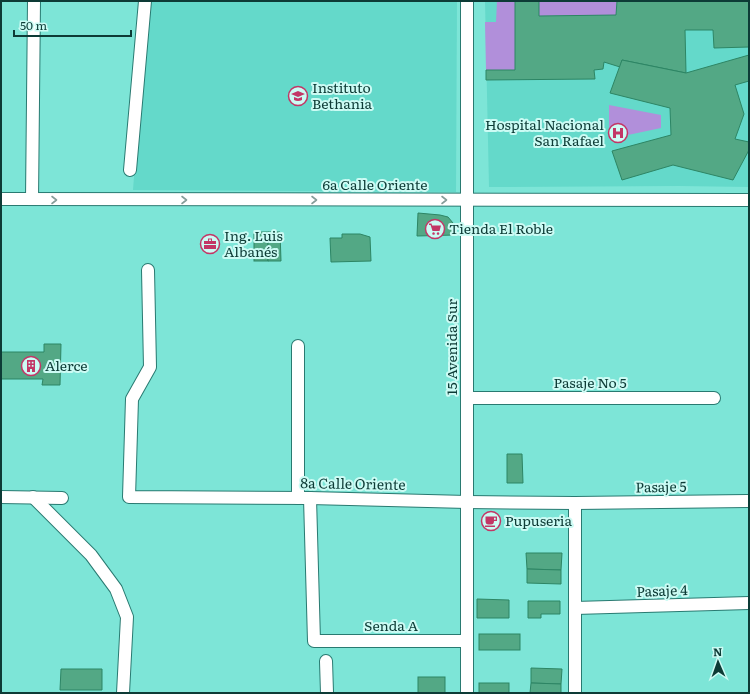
<svg xmlns="http://www.w3.org/2000/svg" width="750" height="694" font-family="Literata,serif">
  <style>
    .built { fill: #64d9ca }
    .green { fill: #b18fda }
    .building { fill: #53a885; stroke: #2d8564 }
    .lines { fill: none; stroke-linecap: round; stroke-linejoin: round }
    .minor-casing { stroke: #297a71; stroke-width: 14 }
    .minor { stroke: #fff; stroke-width: 12 }
    .oneway { stroke: #869d9a }
    .labels { text-anchor: middle; stroke-width: 4; stroke-linejoin: round; paint-order: stroke }
    .poi-label { font-size: 14px; fill: #0d3b36; stroke: #ccfbf4; text-anchor: start }
    .street-label { font-size: 14px; fill: #0d3b36; stroke: #ccfbf4 }
  </style>
  <rect width="100%" height="100%" fill="#7de5d7"/>
  <g class="built">
    <polygon points="147,1 457,1 456,192 133,190"/>
    <polygon points="485,1 749,1 749,187 679,186 489,187"/>
  </g>
  <g class="green">
    <polygon points="497,1 515,1 515,70 486,70 485,22 496,22"/>
    <polygon points="539,1 617,1 616,15 539,16"/>
    <polygon points="609,105 661,115 661,128 609,139"/>
  </g>
  <g class="building">
    <polygon points="515,1 539,1 539,16 616,15 617,1 749,1 749,47 714,48 713,30 685,30 686,73 622,60 620,67 604,62 603,69 594,70 595,79 486,80 486,70 515,70"/>
    <polygon points="749,55 749,81 735,85 744,114 735,139 749,142 749,150 733,180 673,165 622,180 612,151 671,135 670,108 610,93 622,60 686,73"/>
    <polygon points="418,213 440,215 448,217 453,223 455,235 417,236"/>
    <rect x="254" y="232" width="14" height="29"/>
    <polygon points="268,232 280,232 281,261 268,261"/>
    <polygon points="342,234 360,234 370,237 371,261 331,262 330,238 342,238"/>
    <polygon points="44,344 61,344 60,385 42,385 43,379 1,379 1,352 44,352"/>
    <polygon points="507,454 522,454 523,483 507,483"/>
    <rect x="486" y="516" width="10" height="9"/>
    <polygon points="526,553 562,553 561,570 527,569"/>
    <polygon points="527,569 561,570 561,584 527,583"/>
    <polygon points="477,599 509,600 509,618 477,618"/>
    <polygon points="528,601 560,601 560,614 541,614 541,618 528,618"/>
    <rect x="479" y="634" width="41" height="16"/>
    <polygon points="531,668 562,669 561,684 531,683"/>
    <polygon points="61,669 102,669 102,690 60,690"/>
    <rect x="418" y="677" width="27" height="16"/>
    <rect x="479" y="683" width="30" height="10"/>
    <polygon points="531,683 561,684 561,693 530,693"/>
  </g>
  <g class="lines">
    <g class="minor-casing">
      <g id="minor">
        <polyline points="130,170 145,1"/>
        <polyline points="1,199 749,200"/>
        <polyline points="32,199 34,1"/>
        <polyline points="148,270 150,367 132,399 129,497 310,498 467,502 575,503 748,501"/>
        <polyline points="467,398 714,398"/>
        <polyline points="1,497 62,498"/>
        <polyline points="33,497 91,555 116,589 127,617 123,693"/>
        <polyline points="298,498 298,346"/>
        <polyline points="310,498 314,641 467,641"/>
        <polyline points="575,608 749,603"/>
        <polyline points="326,661 327,693"/>
        <polyline points="467,693 467,1"/>
        <polyline points="575,693 575,503"/>
      </g>
    </g>
    <use href="#minor" class="minor"/>
  </g>
  <defs><path id="oneway-chevron" d="M-2-3.5L2.5 0L-2 3.5" fill="none" stroke-width="1.6" stroke-linecap="round" stroke-linejoin="round"/></defs>
  <g class="oneway">
    <use href="#oneway-chevron" transform="translate(54 200)"/>
    <use href="#oneway-chevron" transform="translate(184 200)"/>
    <use href="#oneway-chevron" transform="translate(314 200)"/>
    <use href="#oneway-chevron" transform="translate(444 200)"/>
  </g>
  <defs>
    <g id="school-ring" transform="scale(1)"><circle r="9.5" fill="#ccfbf4" stroke="#c33666" stroke-width="1.5"/><path d="M0-5L7-2L0 1L-7-2ZM-4 1L0 2.5L4 1V4Q0 6-4 4Z" fill="#c33666"/></g>
    <g id="hospital-ring" transform="scale(1)"><circle r="9.5" fill="#ccfbf4" stroke="#c33666" stroke-width="1.5"/><path d="M-5-5h3v3.5h4V-5h3V5h-3V1.5h-4V5h-3Z" fill="#c33666"/></g>
    <g id="supermarket-ring" transform="scale(1)"><circle r="9.5" fill="#ccfbf4" stroke="#c33666" stroke-width="1.5"/><path d="M-6-5.5h2.5l.6 2H6L4.5 2H-2.5L-4.4-4H-6ZM-1.5 3.2a1.3 1.3 0 1 0 .1 0ZM3 3.2a1.3 1.3 0 1 0 .1 0Z" fill="#c33666"/></g>
    <g id="office-ring" transform="scale(1)"><circle r="9.5" fill="#ccfbf4" stroke="#c33666" stroke-width="1.5"/><path d="M-6-3h4V-5.5h4V-3h4V5H-6ZM-1-4.5V-3h2v-1.5ZM-6 0V1H6V0Z" fill="#c33666"/></g>
    <g id="building-ring" transform="scale(1)"><circle r="9.5" fill="#ccfbf4" stroke="#c33666" stroke-width="1.5"/><path d="M-4-6H4V6H1V3H-1V6H-4ZM-2.5-4.3h1.7v1.8h-1.7ZM.8-4.3h1.7v1.8H.8ZM-2.5-1h1.7V.8h-1.7ZM.8-1h1.7V.8H.8Z" fill="#c33666"/></g>
    <g id="cafe-ring" transform="scale(1)"><circle r="9.5" fill="#ccfbf4" stroke="#c33666" stroke-width="1.5"/><path d="M-5.5-4.5H6V0H3Q3 3.5 0 3.5H-2.5Q-5.5 3.5-5.5 0ZM3-3.2v2h1.7v-2ZM-6 4.5H4V6H-6Z" fill="#c33666"/></g>
  </defs>
  <g fill-rule="evenodd">
    <use href="#school-ring" x="298" y="96"/>
    <use href="#hospital-ring" x="618" y="133"/>
    <use href="#supermarket-ring" x="435" y="229"/>
    <use href="#office-ring" x="210" y="244"/>
    <use href="#building-ring" x="31" y="366"/>
    <use href="#cafe-ring" x="491" y="521"/>
  </g>
  <g class="labels">
    <g class="poi-label">
      <text x="312" y="93">Instituto<tspan x="312" dy="16">Bethania</tspan></text>
      <text x="604" y="130" text-anchor="end">Hospital Nacional<tspan x="604" dy="16">San Rafael</tspan></text>
      <text x="449" y="234">Tienda El Roble</text>
      <text x="224" y="241">Ing. Luis<tspan x="224" dy="16">Albanés</tspan></text>
      <text x="45" y="371">Alerce</text>
      <text x="505" y="526">Pupuseria</text>
    </g>
    <g class="street-label">
      <text x="375" y="190">6a Calle Oriente</text>
      <text transform="translate(452 347) rotate(-90)" y="5">15 Avenida Sur</text>
      <text x="590" y="388">Pasaje No 5</text>
      <text transform="translate(353 484) rotate(1)" y="5">8a Calle Oriente</text>
      <text transform="translate(661 487) rotate(-1)" y="5">Pasaje 5</text>
      <text transform="translate(662 591) rotate(-2)" y="5">Pasaje 4</text>
      <text x="391" y="631">Senda A</text>
    </g>
  </g>
  <rect width="750" height="694" fill="none" stroke="#0d3b36" stroke-width="4"/>
  <g transform="translate(718 662) rotate(358)" stroke="#ccfbf4" stroke-width="3" paint-order="stroke">
  <path d="M0-3L7 15L0 10L-7 15Z" fill="#0d3b36"/>
  <text y="-6" font-size="11" font-weight="bold" text-anchor="middle" fill="#0d3b36">N</text>
  </g>
  <path d="M14 30v6h117v-6" fill="none" stroke="#0d3b36" stroke-width="2"/>
  <text x="20" y="30" font-size="12" fill="#0d3b36" stroke="#ccfbf4" stroke-width="3" paint-order="stroke">50 m</text>
</svg>
